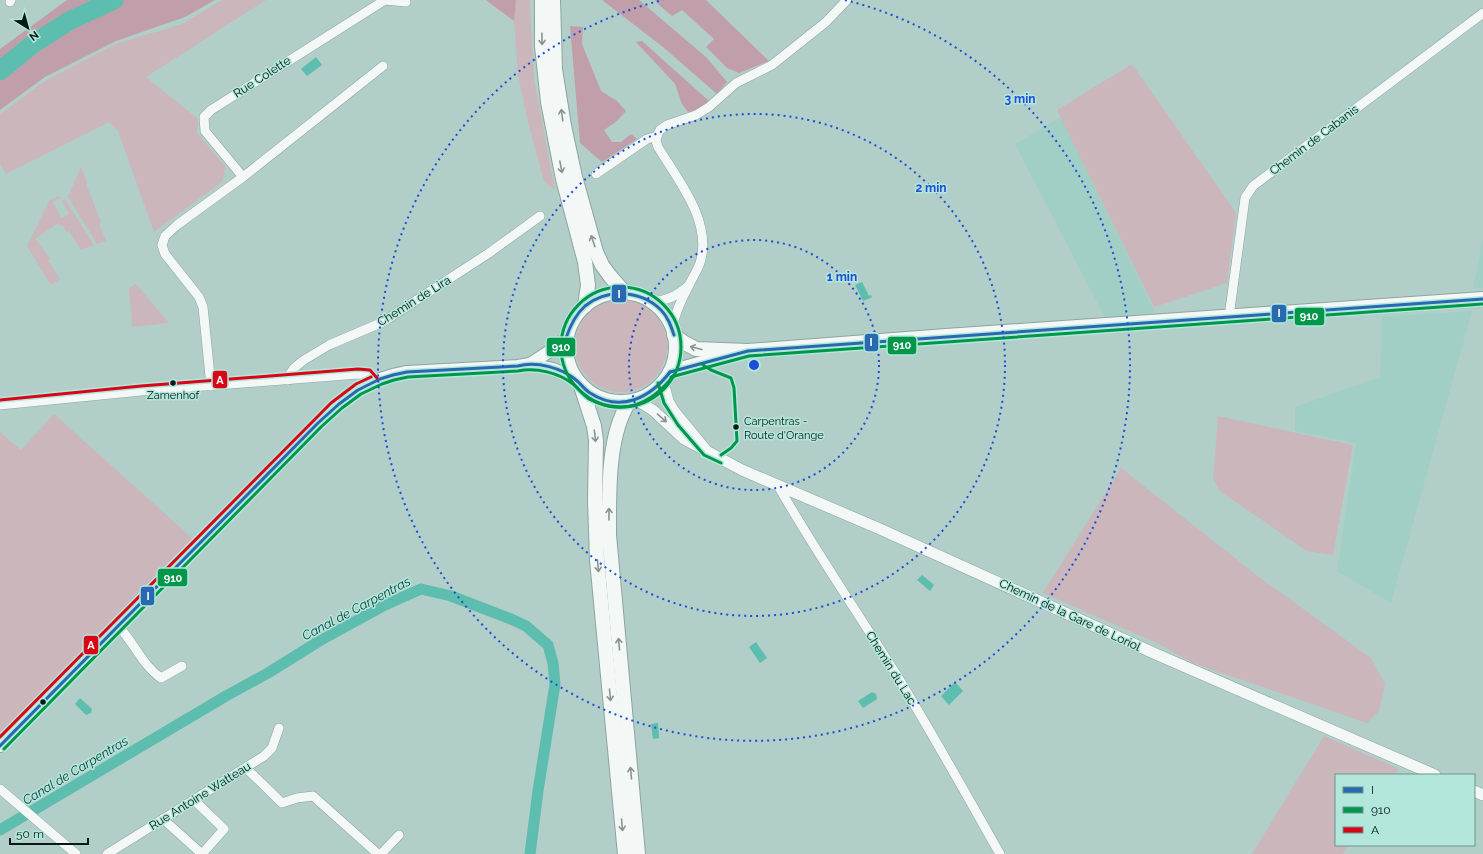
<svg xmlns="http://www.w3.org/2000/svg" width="1483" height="854" font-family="Raleway,sans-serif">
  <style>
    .built { fill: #a1cfc6 }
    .green { fill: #cbb6bc }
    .forest { fill: #c19faa }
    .water { fill: #5dbdae }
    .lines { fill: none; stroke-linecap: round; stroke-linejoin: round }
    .canal { stroke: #5dbdae; stroke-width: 11 }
    .river { stroke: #5dbdae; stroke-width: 19 }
    .minor-casing { stroke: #8ea4a0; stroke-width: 10 }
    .tertiary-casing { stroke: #8ea4a0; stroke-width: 12 }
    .secondary-casing { stroke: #8ea4a0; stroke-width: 14 }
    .primary-casing { stroke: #8ea4a0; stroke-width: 16 }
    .minor { stroke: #f3f8f7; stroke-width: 9 }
    .tertiary { stroke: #f3f8f7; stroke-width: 11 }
    .secondary { stroke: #f3f8f7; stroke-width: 12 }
    .primary { stroke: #f3f8f7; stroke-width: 14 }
    .bus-1-casing { stroke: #b3e7dc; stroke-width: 6 }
    .bus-2-casing { stroke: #b3e7dc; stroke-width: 6 }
    .bus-3-casing { stroke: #b3e7dc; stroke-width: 6 }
    .bus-1 { stroke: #276ab1; stroke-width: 3 }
    .bus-2 { stroke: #00974a; stroke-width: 3 }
    .bus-3 { stroke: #d90618; stroke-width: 3 }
    .oneway { stroke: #889491 }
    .ring { fill: none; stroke: #1d4ed8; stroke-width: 2; stroke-dasharray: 2 4 }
    .bus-dot { fill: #051915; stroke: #b3e7dc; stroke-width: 1.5 }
    .labels { text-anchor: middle; stroke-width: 3; stroke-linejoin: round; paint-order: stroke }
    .bus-label { font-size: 11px; fill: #051915; stroke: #b3e7dc }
    .street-label { font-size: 12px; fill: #051915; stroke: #b3e7dc }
    .water-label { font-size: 13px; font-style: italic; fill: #094139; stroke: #b3e7dc }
    .centre { fill: #1d4ed8; stroke: #b3e7dc; stroke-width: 2 }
    .ring-label { font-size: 12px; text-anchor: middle; font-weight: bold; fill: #1d4ed8; stroke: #b3e7dc; stroke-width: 3; stroke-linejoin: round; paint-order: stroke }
    .line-badge { stroke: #b3e7dc; stroke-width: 1.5 }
    .badge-label { font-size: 11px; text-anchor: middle; font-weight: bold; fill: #fff }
  </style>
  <rect width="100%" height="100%" fill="#b2cec8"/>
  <g class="built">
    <polygon points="1061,117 1155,312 1105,318 1015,144"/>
    <polygon points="1483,238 1483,288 1473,289"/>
    <polygon points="1472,311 1391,603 1337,571 1356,443 1295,431 1295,407 1380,377 1382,317"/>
  </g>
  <g class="green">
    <polygon points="222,0 266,0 146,77 198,119 197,133 226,167 222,182 154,232 118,131 109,122 6,174 0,164 0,114 45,81 116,44 182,24"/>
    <polygon points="516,0 530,0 530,8 534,79 555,190 544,182 529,126 518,75 514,21"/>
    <polygon points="1132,64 1236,213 1227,283 1154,307 1057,110"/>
    <polygon points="81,167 87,183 86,184 101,222 99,224 106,241 97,244 68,197"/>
    <polygon points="58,196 61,198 53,202 61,218 69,214 62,201 65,199 94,245 81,250 69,231 66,232 63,226 57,224 35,239 50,258 48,261 60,279 51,285 27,246 49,201"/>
    <polygon points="136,284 169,323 132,327 129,288"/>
    <circle cx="621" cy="346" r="46"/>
    <polygon points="54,414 192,538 0,735 0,432 21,450"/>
    <polygon points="1218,416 1353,445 1333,555 1307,551 1221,492 1213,479"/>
    <polygon points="1121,468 1259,577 1371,658 1385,684 1379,711 1367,723 1193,663 1159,644 1043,593"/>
    <polygon points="1324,736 1399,769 1395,775 1336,775 1336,845 1349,845 1343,854 1252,854"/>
  </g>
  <g class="forest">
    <polygon points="67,0 215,0 185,17 116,41 45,77 0,110 0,49"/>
    <polygon points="486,0 516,0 514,21 487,1"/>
    <polygon points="602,0 639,0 707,58 727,82 717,94 663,47"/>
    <polygon points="655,0 706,0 769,61 739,73 727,68 706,47 714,39 682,10 672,16 658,4"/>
    <polygon points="570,26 583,27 582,44 601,91 617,101 626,111 617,121 604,130 612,142 621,142 631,134 637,139 602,162 580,143"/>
    <polygon points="642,41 709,101 702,108 688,112 682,104 675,84 636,42"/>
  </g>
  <g class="water">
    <polygon points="316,57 322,65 307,76 301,69"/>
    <polygon points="862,282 869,296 871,295 872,297 863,301 855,285"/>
    <polygon points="922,575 934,585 930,591 917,580"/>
    <polygon points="756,642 767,658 760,663 749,647"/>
    <polygon points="955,682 963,691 949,705 941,696"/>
    <polygon points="872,692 876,694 877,699 863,708 858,701"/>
    <polygon points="80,698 92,709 91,713 86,715 75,704"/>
    <polygon points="658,723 659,738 653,739 651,724"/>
  </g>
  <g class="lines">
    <polyline class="canal" points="0,830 226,696 268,673 321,640 385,605 421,589 451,596 511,619 526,626 548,645 553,663 555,684 538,791 530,854"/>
    <polyline class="river" points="0,71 33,44 69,21 114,0"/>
    <g class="minor-casing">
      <g id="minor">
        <polyline points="385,0 406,2"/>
        <polyline points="10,2 11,0"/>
        <polyline points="596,174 647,139 657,136"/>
        <polyline points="243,177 205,131 204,117 211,110 385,0"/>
        <path d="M652,302C667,300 675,297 687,287"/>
        <polyline points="1229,317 1245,198 1253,186 1483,13"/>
        <path d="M672,328C675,314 682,298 689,285C693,277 697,271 700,263C713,222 678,180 658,147L656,141L657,136L660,130L667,125L696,115L709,107L736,83L772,65L826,22L847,0"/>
        <polyline points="288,380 290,374 294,368 304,360 329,345 383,322 489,253 540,216"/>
        <polyline points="211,386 203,307 199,297 165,254 162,245 165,236 177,225 243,177 383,66"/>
        <polyline points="0,405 141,391 358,374 368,375 373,381"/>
        <path d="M777,484C814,549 856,610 896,674C932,733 966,794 1000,854"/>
        <path d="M118,626C134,642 142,665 161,678L182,666"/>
        <polyline points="246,768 282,803 297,798 313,796 378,854"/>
        <polyline points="0,789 76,854"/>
        <polyline points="163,819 202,854 224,829 194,800"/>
        <polyline points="107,854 264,756 272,748 279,728"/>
        <polyline points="381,854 399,835"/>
      </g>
    </g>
    <g class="tertiary-casing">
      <g id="tertiary">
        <polyline points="663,382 668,401 673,410 705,449"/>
        <polyline points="637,400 654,411 684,439 742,470 880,529 1158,655 1435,775"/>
        <polyline points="1474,791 1483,795"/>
      </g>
    </g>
    <g class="secondary-casing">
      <g id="secondary">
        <polyline points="530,364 556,347 566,338"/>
        <path d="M0,746L3,742L318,423C347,395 367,379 407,372L518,366L530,364L553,369L575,379"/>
      </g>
    </g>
    <g class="primary-casing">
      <g id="primary">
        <polyline points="542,0 542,46 548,102 563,179 585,262 588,285 585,306"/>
        <polyline points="553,0 555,69 564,126 575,177 596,252 602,265 610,276 625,293"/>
        <circle cx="621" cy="347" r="55"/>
        <polyline points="674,335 683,342 696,349 748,351 946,336 1483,299"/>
        <polyline points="670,372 731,355"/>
        <polyline points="581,386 594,426 596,440 595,500 597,560 625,854"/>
        <path d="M629,402C607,436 609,495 609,535L638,854"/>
      </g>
    </g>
    <use href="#minor" class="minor"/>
    <use href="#tertiary" class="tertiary"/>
    <use href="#secondary" class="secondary"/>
    <use href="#primary" class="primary"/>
    <g class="bus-1-casing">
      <g id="bus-1">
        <path d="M566,338C570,326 575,315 585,306C606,288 641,290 661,310C668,317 671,326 674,335"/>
        <polyline points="670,372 748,351 1483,299"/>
        <path d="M0,746L318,423L339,404L358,390L380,379L393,375L407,372L518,366C537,361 562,368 576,380C581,384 585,390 590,393C621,413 650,398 670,372"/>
      </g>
    </g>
    <g class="bus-2-casing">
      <g id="bus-2">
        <circle cx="621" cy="347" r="60"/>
        <polyline points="703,365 711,370 731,378 734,388 737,441 731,448 721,455"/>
        <polyline points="671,377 749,356 1483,304"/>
        <polyline points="658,383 664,403 678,425 704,455 721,463"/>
        <path d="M4,749L321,427L342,408L361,394L382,384L394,380L408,377L518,371C536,367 559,373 573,384C579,389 583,395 589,399C623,417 652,404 674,375"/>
      </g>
    </g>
    <g class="bus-3-casing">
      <g id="bus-3">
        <polyline points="0,400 141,386 358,369 370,370 377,378"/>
        <polyline points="0,737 331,403 356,384 371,377"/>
      </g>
    </g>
    <use href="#bus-1" class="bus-1"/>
    <use href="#bus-2" class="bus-2"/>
    <use href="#bus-3" class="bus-3"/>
  </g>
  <defs><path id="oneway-shaft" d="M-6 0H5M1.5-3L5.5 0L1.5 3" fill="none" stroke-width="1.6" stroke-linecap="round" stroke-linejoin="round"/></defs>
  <g class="oneway">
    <use href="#oneway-shaft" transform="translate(542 39) rotate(89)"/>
    <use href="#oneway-shaft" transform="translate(562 115) rotate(-98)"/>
    <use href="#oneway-shaft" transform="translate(561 167) rotate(79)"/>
    <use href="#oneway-shaft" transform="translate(593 241) rotate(-109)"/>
    <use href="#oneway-shaft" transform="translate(696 348) rotate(-166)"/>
    <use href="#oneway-shaft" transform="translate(662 418) rotate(41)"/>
    <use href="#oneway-shaft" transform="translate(595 436) rotate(83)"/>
    <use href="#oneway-shaft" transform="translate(609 514) rotate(-90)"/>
    <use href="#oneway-shaft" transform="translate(598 566) rotate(85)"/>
    <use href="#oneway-shaft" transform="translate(619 644) rotate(-95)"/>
    <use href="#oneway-shaft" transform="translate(610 695) rotate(85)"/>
    <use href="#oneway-shaft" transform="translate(631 773) rotate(-95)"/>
    <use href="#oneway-shaft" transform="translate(622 825) rotate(85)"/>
  </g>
  <g class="ring">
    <circle cx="754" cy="365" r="125"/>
    <circle cx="754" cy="365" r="251"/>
    <path d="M845 0A376 376 0 1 1 663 0"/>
  </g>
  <g class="bus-dot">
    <circle cx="173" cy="383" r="3.5"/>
    <circle cx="736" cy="427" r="3.5"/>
    <circle cx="43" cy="702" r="3.5"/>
  </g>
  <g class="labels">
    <g class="bus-label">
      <text x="173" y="399">Zamenhof</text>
      <text x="744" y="425" text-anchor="start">Carpentras -<tspan x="744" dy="14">Route d'Orange</tspan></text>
    </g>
    <g class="street-label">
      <text transform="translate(262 77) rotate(-33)" y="4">Rue Colette</text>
      <text transform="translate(1314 140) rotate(-37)" y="4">Chemin de Cabanis</text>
      <text transform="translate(414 301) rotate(-32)" y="4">Chemin de Lira</text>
      <text transform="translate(1070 615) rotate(25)" y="4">Chemin de la Gare de Loriol</text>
      <text transform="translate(891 668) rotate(58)" y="4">Chemin du Lac</text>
      <text transform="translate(200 796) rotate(-32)" y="4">Rue Antoine Watteau</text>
    </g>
    <g class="water-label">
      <text transform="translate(356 608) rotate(-28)" y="5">Canal de Carpentras</text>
      <text transform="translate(75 770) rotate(-31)" y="5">Canal de Carpentras</text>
    </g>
  </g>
  <circle cx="754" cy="365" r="6" class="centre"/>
  <g class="ring-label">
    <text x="1020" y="103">3 min</text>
    <text x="931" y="192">2 min</text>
    <text x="842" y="281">1 min</text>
  </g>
  <g class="line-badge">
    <rect x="611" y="284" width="16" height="19" rx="4" fill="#276ab1"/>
    <rect x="1271" y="304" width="16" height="19" rx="4" fill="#276ab1"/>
    <rect x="1294" y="307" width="31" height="19" rx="4" fill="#00974a"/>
    <rect x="864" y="333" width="15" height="19" rx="4" fill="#276ab1"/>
    <rect x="887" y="336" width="30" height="19" rx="4" fill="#00974a"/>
    <rect x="546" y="337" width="30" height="20" rx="4" fill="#00974a"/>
    <rect x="212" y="370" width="16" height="19" rx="4" fill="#d90618"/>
    <rect x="157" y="568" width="31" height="19" rx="4" fill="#00974a"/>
    <rect x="140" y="586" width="15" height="20" rx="4" fill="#276ab1"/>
    <rect x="83" y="635" width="16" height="20" rx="4" fill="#d90618"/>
  </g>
  <g class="badge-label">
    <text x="619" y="298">I</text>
    <text x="1279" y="317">I</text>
    <text x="1309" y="320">910</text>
    <text x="871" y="346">I</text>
    <text x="902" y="349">910</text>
    <text x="561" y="351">910</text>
    <text x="220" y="384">A</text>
    <text x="173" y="582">910</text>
    <text x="148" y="600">I</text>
    <text x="91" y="649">A</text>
  </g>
  <rect x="1335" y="774" width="140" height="72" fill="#b3e7dc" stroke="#6d958c"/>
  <rect x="1343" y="787" width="20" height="6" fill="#276ab1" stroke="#6d958c"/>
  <text x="1371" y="794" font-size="12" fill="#051915">I</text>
  <rect x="1343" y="807" width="20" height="6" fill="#00974a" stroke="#6d958c"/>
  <text x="1371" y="814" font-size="12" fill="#051915">910</text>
  <rect x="1343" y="827" width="20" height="6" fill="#d90618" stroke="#6d958c"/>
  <text x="1371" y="834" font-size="12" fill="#051915">A</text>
  <g transform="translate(28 28) rotate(143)" stroke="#b3e7dc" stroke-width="3" paint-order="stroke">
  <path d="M0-3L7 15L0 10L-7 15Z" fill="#051915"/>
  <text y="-6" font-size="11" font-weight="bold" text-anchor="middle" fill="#051915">N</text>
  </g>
  <path d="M10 838v6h78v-6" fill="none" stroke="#051915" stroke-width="2"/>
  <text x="16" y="838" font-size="12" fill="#051915" stroke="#b3e7dc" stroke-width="3" paint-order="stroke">50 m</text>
</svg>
